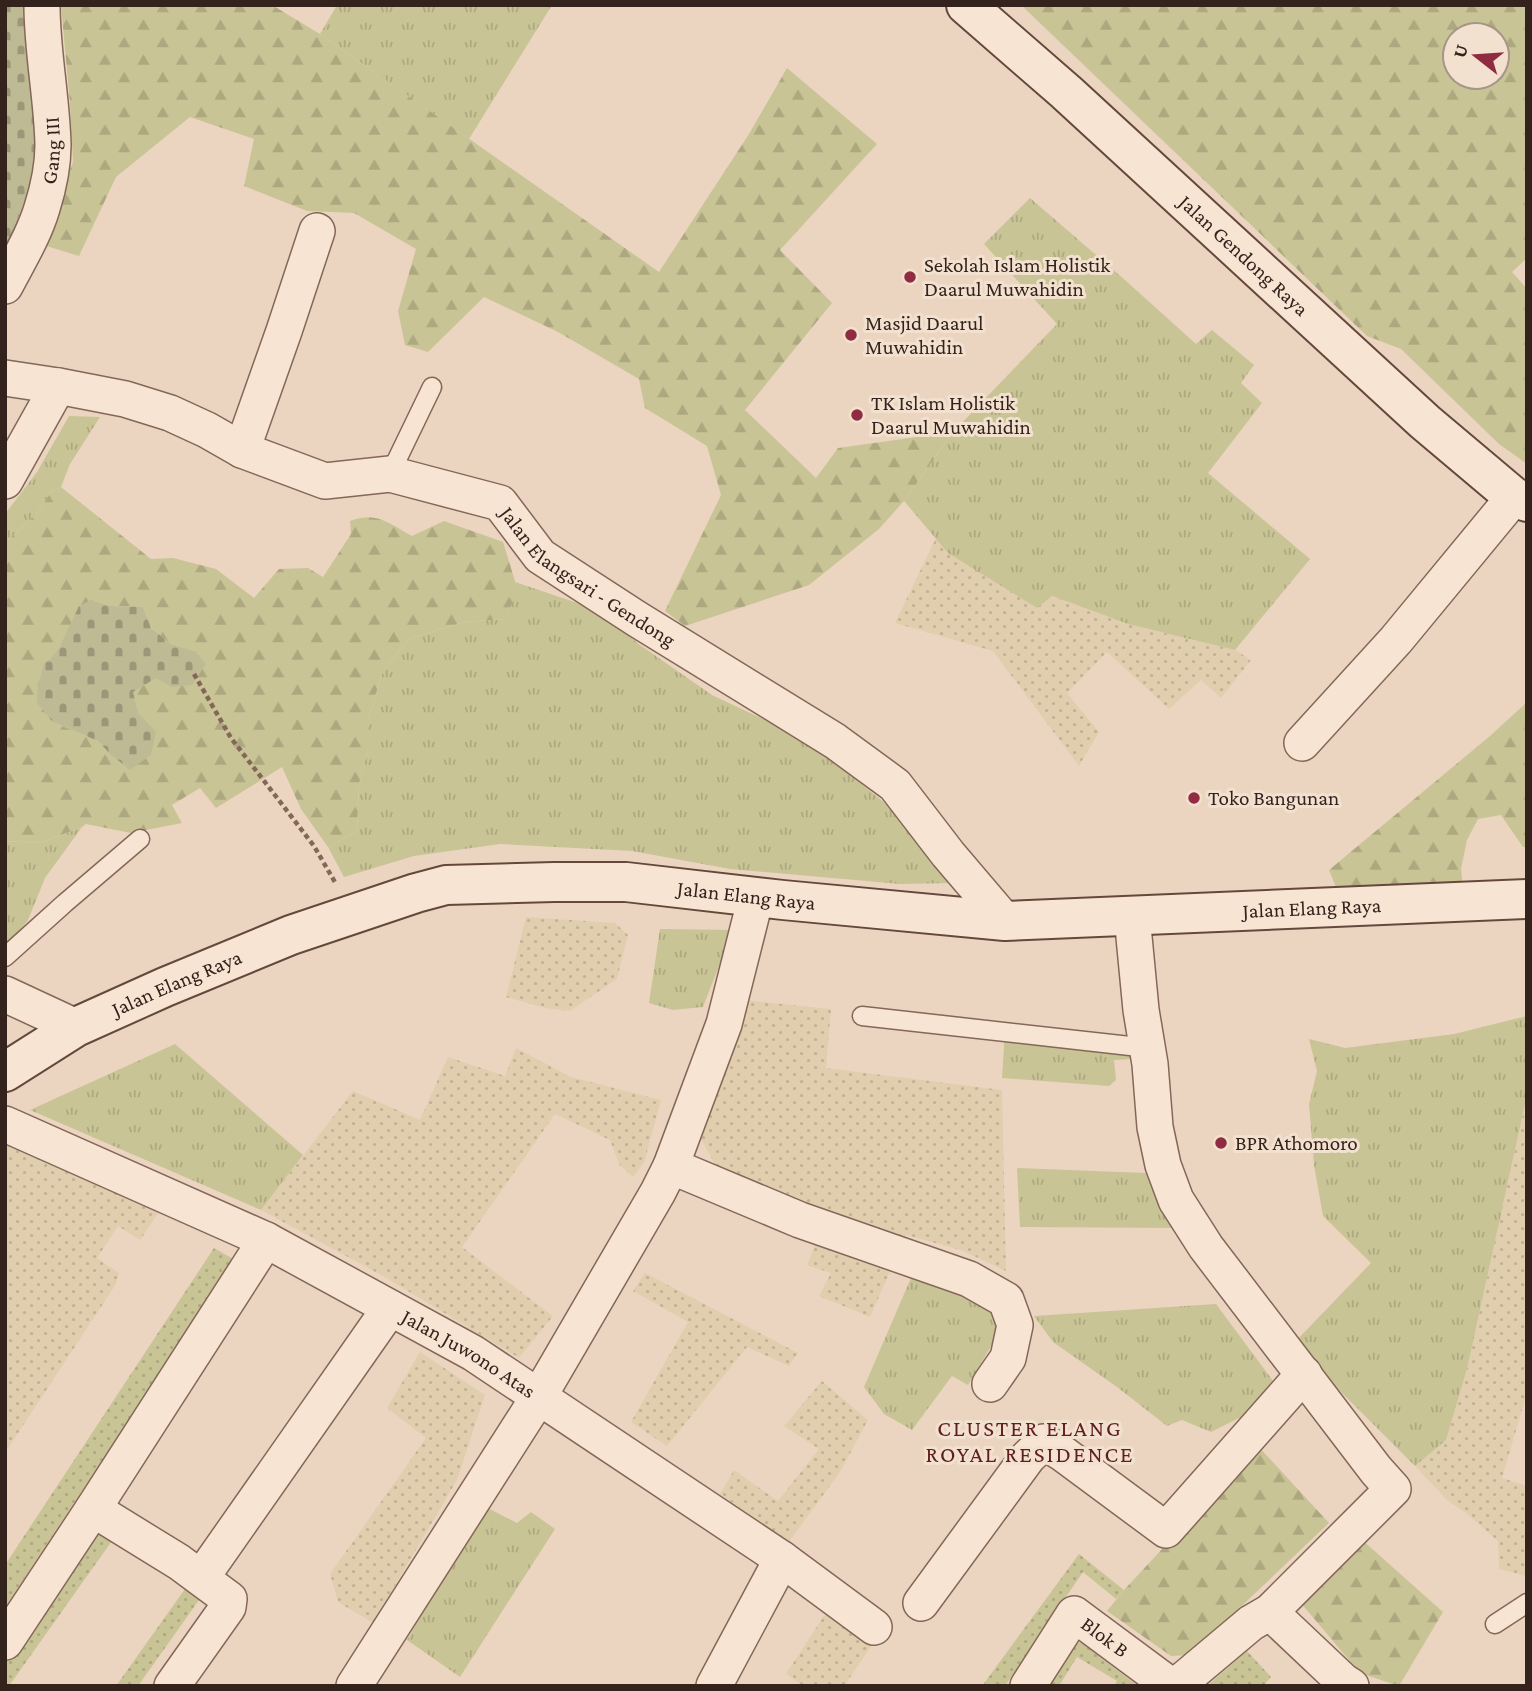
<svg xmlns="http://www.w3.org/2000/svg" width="1532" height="1691" font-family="'Crimson Pro',serif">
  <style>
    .farmland { fill: url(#farmland-dots) }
    .grass { fill: url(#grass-tufts) }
    .forest { fill: url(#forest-firs); fill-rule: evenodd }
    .cemetery { fill: url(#cemetery-stones) }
    .garden { fill: url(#garden-dots) }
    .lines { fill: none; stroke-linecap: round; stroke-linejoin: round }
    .lane-casing { stroke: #846759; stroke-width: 21 }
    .street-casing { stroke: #846759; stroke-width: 38 }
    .secondary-casing { stroke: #65483c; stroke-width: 42 }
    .path { stroke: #846759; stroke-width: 4.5; stroke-dasharray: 5 3.5; stroke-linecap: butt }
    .lane { stroke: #f7e4d3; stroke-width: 18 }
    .street { stroke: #f7e4d3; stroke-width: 35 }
    .secondary { stroke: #f7e4d3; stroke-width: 38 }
    .poi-dot { fill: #902c42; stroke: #f3e1d0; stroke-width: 2.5 }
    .labels { text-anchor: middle; stroke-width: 6; stroke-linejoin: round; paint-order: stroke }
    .street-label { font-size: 21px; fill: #34231d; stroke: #f3e1d0 }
    .poi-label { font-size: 21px; fill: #34231d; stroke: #f3e1d0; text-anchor: start }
    .neighbourhood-label { font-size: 23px; letter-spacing: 2px; fill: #5f1e1f; stroke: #f3e1d0 }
  </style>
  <defs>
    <pattern id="farmland-dots" width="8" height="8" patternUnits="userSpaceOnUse" patternTransform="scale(1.75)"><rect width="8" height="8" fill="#e1ceae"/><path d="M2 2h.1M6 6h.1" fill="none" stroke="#c2b195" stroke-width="1.8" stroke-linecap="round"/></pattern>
    <pattern id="grass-tufts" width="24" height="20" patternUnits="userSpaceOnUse" patternTransform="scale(1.75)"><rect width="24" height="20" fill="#c9c495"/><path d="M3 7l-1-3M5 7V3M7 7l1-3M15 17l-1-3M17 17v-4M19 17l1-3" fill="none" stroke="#ada880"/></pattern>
    <pattern id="forest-firs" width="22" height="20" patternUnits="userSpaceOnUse" patternTransform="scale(1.75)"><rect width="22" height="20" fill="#c9c495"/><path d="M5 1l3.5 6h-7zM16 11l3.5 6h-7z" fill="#ada880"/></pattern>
    <pattern id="cemetery-stones" width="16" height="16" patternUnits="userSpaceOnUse" patternTransform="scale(1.75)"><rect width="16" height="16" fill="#beba94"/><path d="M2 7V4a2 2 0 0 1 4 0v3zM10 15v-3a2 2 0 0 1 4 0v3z" fill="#9b9778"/></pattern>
    <pattern id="garden-dots" width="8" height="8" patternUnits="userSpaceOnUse" patternTransform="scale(1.75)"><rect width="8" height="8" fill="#c9c495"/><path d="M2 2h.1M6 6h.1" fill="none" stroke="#ada880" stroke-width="1.8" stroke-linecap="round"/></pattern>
  </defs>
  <rect width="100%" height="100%" fill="#ebd5c0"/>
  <g class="farmland">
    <polygon points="936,538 948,553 1051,596 1128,624 1235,650 1251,660 1221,698 1201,680 1169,709 1107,652 1067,693 1099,732 1079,766 993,651 895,623"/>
    <polygon points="526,917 615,923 628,935 617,979 570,1011 545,1008 506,997"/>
    <polygon points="734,999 831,1009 826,1068 1002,1090 1006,1271 961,1250 906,1235 870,1317 819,1296 831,1273 807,1265 824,1223 718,1170 692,1122"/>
    <polygon points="516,1048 571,1077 661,1100 644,1163 633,1177 619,1164 610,1140 555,1114 462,1247 553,1316 519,1358 383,1276 261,1210 353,1091 420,1120 448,1057 505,1076"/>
    <polygon points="1527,1095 1527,1393 1502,1478 1527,1486 1526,1576 1499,1569 1498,1541 1466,1513 1447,1500 1415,1466 1446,1440 1467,1369"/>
    <polygon points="5,1143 107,1184 159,1212 140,1240 118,1226 97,1258 119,1273 116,1284 5,1453"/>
    <polygon points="645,1273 798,1353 789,1366 747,1347 667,1446 631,1422 688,1322 633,1291"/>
    <polygon points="420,1352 485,1395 457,1480 373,1623 338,1602 330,1574 426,1438 387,1408"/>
    <polygon points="822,1381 868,1420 840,1472 788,1543 720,1494 734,1470 778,1501 819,1449 784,1426"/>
    <polygon points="831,1605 878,1636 844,1686 803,1686 786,1674"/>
  </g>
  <g class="grass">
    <polygon points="337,5 552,5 469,139 320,34"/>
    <polygon points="1030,198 1125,280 1196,344 1212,330 1254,365 1241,383 1262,403 1208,473 1310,559 1235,650 1128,624 1052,596 1037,608 948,553 904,501 953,432 1057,324 984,244"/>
    <polygon points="69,416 100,417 70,464 61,487 52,491 36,514 5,543 5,514 37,472"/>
    <polygon points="515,582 598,610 640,645 712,695 808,740 886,804 954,883 900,884 730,869 632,851 500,844 414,856 344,877 328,847 357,831 359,784 368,750 368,719 383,671 409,639 464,622 505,619 517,591"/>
    <polygon points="82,827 45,878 28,920 5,949 5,841 40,843"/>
    <polygon points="660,929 733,930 703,1007 673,1010 649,1003"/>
    <polygon points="1527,1016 1527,1095 1467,1369 1446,1440 1415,1466 1293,1344 1371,1263 1323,1216 1314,1165 1309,1104 1317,1071 1309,1039 1345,1048 1454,1034"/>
    <polygon points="1005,1031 1130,1045 1133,1059 1114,1060 1116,1080 1109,1086 1002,1078"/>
    <polygon points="175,1044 303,1155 261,1210 30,1110"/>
    <polygon points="1017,1168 1146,1173 1176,1228 1020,1227"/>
    <polygon points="914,1271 982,1290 1006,1321 968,1385 952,1376 912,1430 884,1414 864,1387"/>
    <polygon points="1216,1304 1276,1385 1241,1417 1211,1432 1182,1420 1167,1426 1117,1387 1053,1342 1034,1316"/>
    <polygon points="484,1506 517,1523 531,1512 555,1529 460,1677 407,1640"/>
  </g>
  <g class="forest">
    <polygon points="61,5 272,5 320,34 659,272 749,134 787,68 877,144 780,250 832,303 745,410 816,478 838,448 953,432 904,501 879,529 809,585 685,626 665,611 721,495 707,446 645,408 639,379 558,332 484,297 428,352 405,345 398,311 416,249 354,213 307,211 244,186 254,139 190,117 116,177 79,256 40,244 73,162 70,103"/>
    <path d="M1021,5H1527V258L1512,272L1527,289V464L1499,444L1401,349L1367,336ZM1455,35H1497V77H1455Z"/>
    <path d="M61,487L151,559L173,558L216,569L254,598L279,569L308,568L323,577L351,534L350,521C377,511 388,523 412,536L444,521L503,542L518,591L505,619L464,622L409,639L383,671L368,719V750L359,784L357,831L328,847L301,809L282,767L216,808L200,788L172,805L182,823L131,833L86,824L82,827L40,843L5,841V543L36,514L52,491ZM91,600L111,606L143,607L151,628L171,644L195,651L133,692L139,714L109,753L98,741L53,722L38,684L44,664L50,659L59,648Z"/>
    <polygon points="1527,702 1527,847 1523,847 1501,815 1478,819 1467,840 1461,869 1463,887 1340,897 1329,870 1490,736"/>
    <polygon points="1258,1446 1329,1523 1190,1655 1171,1656 1107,1611 1124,1590"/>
    <polygon points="1360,1538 1443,1612 1399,1686 1360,1673 1300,1602"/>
  </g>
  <g class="cemetery">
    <polygon points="5,5 26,5 39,166 5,249"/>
    <polygon points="91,600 111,606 143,607 151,628 171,644 195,651 206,664 192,685 172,687 156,678 133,692 139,714 156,732 151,755 130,770 109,753 98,741 53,722 37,703 38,684 44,663 50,659 59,648 79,606"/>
  </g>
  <g class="garden">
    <polygon points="214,1248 235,1260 5,1607 5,1565"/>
    <polygon points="101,1529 114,1538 9,1686 5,1686 5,1663"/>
    <polygon points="1079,1554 1124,1590 1116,1599 1083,1572 1005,1686 982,1686"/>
    <polygon points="185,1589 199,1600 138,1686 116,1686"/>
    <polygon points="1074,1641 1083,1644 1138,1686 1114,1686 1117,1681 1077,1657 1059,1686 1039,1686"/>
    <polygon points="1247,1651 1271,1677 1263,1686 1207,1686"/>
  </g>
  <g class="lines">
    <g class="lane-casing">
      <g id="lane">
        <polyline points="390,474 432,387"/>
        <polyline points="5,957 65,903 140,839"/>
        <polyline points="862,1016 1148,1048"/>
        <polyline points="1495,1624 1527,1603"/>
      </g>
    </g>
    <g class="street-casing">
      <g id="street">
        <path id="s1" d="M5,286C18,261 34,235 42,208C48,189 53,165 53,145C52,98 42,52 42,5"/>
        <path id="s2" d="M5,378L58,386L125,399L170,413L207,430L242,450L325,481L390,474L500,503L540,556L637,619L835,741L895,785L948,854L1005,921"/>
        <polyline points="242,450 284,331 317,231"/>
        <polyline points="5,481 58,386"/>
        <polyline points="1302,743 1396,640 1514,497"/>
        <polyline points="1132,916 1141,1010 1150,1064 1155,1127 1163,1165 1176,1200 1206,1247 1376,1470 1393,1489 1270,1612 1251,1623 1176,1686"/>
        <polyline points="5,994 76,1027"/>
        <path id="s3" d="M5,1124L266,1240L473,1353L782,1559L714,1686"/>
        <polyline points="671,1166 724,1024 756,897"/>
        <polyline points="93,1509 179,1562 229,1599 228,1607 172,1686"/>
        <polyline points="782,1559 874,1627"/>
        <polyline points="201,1578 390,1308"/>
        <polyline points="921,1603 1028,1457 1044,1442 1062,1453 1166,1530 1304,1374"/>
        <polyline points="1270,1612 1343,1681 1351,1686"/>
        <polyline points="5,1642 93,1509 266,1240"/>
        <polyline points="354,1686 538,1398 658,1192 671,1166 800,1220 969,1279 1006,1300 1015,1325 1008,1358 990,1384"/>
        <path id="s4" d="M1028,1686L1074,1614L1171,1686"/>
      </g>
    </g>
    <g class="secondary-casing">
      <g id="secondary">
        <path id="s5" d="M966,5L1066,92L1425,422L1514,497L1527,502"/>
        <path id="s6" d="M5,1072L76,1027L165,987L291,935L416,893L446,885L554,882H626L783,900L1005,921L1527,899"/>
      </g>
    </g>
    <polyline class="path" points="194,674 231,738 314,846 336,884"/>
    <use href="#lane" class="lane"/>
    <use href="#street" class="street"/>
    <use href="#secondary" class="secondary"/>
  </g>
  <g class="poi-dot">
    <circle cx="910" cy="277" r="7"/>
    <circle cx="851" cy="335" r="7"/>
    <circle cx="857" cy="415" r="7"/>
    <circle cx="1194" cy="798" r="7"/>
    <circle cx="1221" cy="1143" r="7"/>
  </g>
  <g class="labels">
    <g class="street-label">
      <text dy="7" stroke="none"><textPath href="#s1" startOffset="145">Gang III</textPath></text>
      <text dy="7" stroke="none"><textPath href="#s5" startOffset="374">Jalan Gendong Raya</textPath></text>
      <text dy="7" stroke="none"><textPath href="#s2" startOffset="634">Jalan Elangsari - Gendong</textPath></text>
      <text dy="7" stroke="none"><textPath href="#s6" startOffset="782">Jalan Elang Raya</textPath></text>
      <text dy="7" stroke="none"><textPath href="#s6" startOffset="1349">Jalan Elang Raya</textPath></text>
      <text dy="7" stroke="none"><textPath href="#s6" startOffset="194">Jalan Elang Raya</textPath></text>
      <text dy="7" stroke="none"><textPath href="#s3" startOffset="518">Jalan Juwono Atas</textPath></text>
      <text dy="7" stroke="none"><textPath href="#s4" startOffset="124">Blok B</textPath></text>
    </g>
    <g class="poi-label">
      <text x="924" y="272">Sekolah Islam Holistik<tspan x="924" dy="24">Daarul Muwahidin</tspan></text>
      <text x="865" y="330">Masjid Daarul<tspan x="865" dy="24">Muwahidin</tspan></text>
      <text x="871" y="410">TK Islam Holistik<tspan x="871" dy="24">Daarul Muwahidin</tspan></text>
      <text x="1208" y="805">Toko Bangunan</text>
      <text x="1235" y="1150">BPR Athomoro</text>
    </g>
    <g class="neighbourhood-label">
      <text x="1030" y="1436">CLUSTER ELANG<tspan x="1030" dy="26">ROYAL RESIDENCE</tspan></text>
    </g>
  </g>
  <rect width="1532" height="1691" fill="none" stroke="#34231d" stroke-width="14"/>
  <g transform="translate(1476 56) rotate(287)"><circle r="33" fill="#f3e1d0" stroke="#a79588" stroke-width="2"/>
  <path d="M0-5L12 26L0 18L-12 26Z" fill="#902c42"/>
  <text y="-10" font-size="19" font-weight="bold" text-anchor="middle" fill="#34231d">U</text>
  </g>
</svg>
